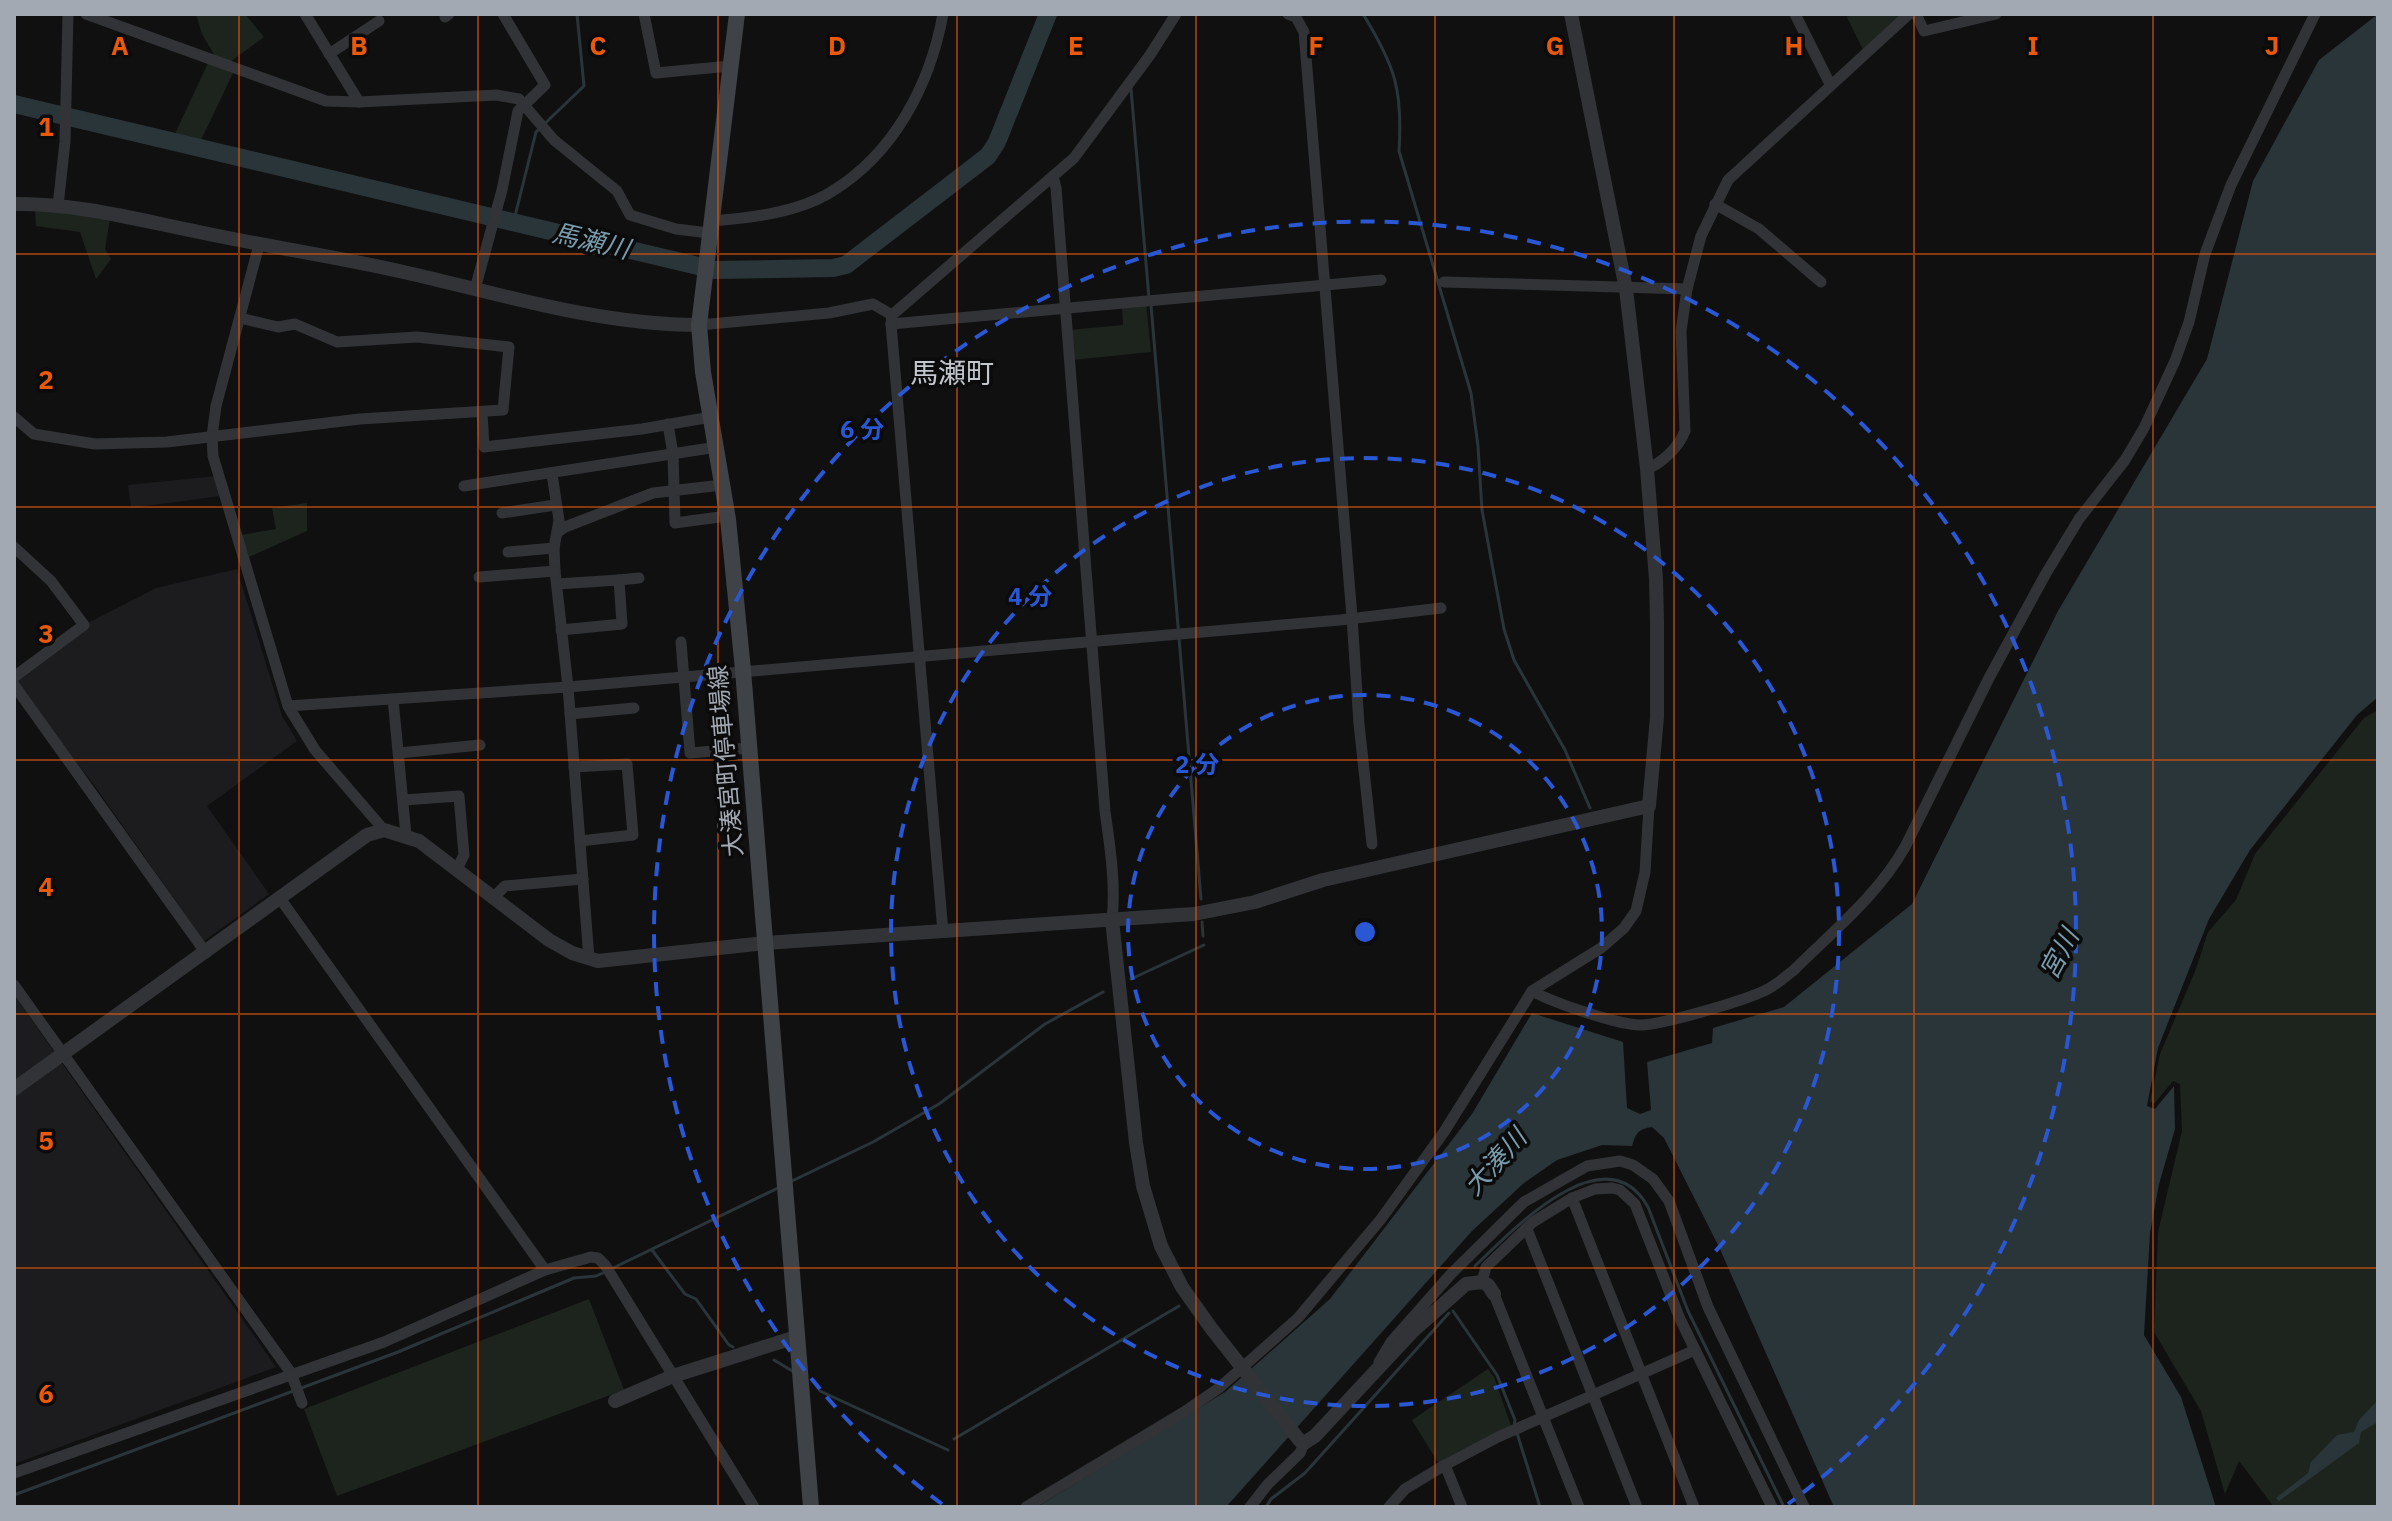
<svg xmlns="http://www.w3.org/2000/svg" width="2392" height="1521" font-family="'IBM Plex Sans','Noto Sans JP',sans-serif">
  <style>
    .built { fill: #1c1c1e }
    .green { fill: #1d241d }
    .water { fill: #2a3539 }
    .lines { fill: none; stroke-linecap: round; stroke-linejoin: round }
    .stream { stroke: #2a3539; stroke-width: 3 }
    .river { stroke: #2a3539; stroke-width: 18 }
    .minor { stroke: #313336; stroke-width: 11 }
    .tertiary { stroke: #313336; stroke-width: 14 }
    .secondary { stroke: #3f4246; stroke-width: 16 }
    .grid { fill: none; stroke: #e8590c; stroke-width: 2; stroke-opacity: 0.55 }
    .ring { fill: none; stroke: #2a57d4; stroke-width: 4; stroke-dasharray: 14 10 }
    .labels { text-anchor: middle; stroke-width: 7; stroke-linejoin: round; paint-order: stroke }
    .street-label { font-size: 24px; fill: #a2a9b2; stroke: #0b0b0c }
    .water-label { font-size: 26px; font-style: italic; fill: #799dac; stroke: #0b0b0c }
    .quarter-label { font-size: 28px; fill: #c2c7ce; stroke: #0b0b0c }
    .grid-label { font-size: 26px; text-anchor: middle; font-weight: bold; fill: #e8590c; stroke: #0b0b0c; stroke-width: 7; stroke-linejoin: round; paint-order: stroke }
    .centre { fill: #2a57d4; stroke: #0b0b0c; stroke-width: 4 }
    .ring-label { font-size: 24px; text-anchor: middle; font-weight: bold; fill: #2a57d4; stroke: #0b0b0c; stroke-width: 7; stroke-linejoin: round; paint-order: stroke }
  </style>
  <rect width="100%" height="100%" fill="#101011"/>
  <g class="built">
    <polygon points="217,476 220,496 131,508 128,485"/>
    <polygon points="237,569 282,716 297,741 207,806 269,894 204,941 92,782 14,685 14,677 84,625 156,588"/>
    <polygon points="14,995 276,1367 14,1464"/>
  </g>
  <g class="green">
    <polygon points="196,14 245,14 264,37 230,62 216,58 202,34"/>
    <polygon points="1853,14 1903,14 1863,50 1847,17"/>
    <polygon points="208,63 233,73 201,140 175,134"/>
    <polygon points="35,208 110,219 105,249 111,259 96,279 80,232 36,226"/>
    <polygon points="1146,302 1151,352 1072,360 1069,330 1123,325 1122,305"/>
    <polygon points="307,503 307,531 249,557 241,535 276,529 272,508"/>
    <polygon points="2378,710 2378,1507 2274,1507 2239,1461 2225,1494 2201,1411 2154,1332 2158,1232 2182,1131 2180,1084 2173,1081 2154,1104 2150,1101 2160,1054 2196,969 2208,932 2236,900 2255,854 2364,718"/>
    <polygon points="589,1299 624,1390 337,1496 304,1409"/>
    <polygon points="1488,1369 1494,1377 1511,1426 1439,1464 1412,1420"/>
  </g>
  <g class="water">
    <path d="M2378,14V697L2357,715L2250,850L2209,919L2158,1048L2147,1106L2155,1109L2174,1086L2175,1129L2159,1184L2150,1233L2144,1335L2181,1397L2216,1507H1834L1719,1247L1664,1138L1652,1127C1638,1129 1636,1133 1632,1146L1602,1145L1557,1160L1524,1183L1472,1231L1226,1507H1037L1225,1392L1330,1299L1472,1114L1532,1013L1623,1042L1627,1108L1640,1114L1651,1110L1647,1062L1712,1043L1713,1028L1784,1007L1912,904L2058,611L2207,359L2253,181L2319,60Z"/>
    <polygon points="2378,1400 2378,1422 2361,1432 2359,1443 2279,1501 2276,1498 2308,1473 2311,1462 2337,1435 2354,1432 2359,1420"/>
  </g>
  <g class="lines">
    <g class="stream">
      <path d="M1363,14C1395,66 1403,90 1399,151L1471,393L1478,446L1482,510L1504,629L1514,660L1565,750L1590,808"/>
      <polyline points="1131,89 1149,298"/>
      <polyline points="513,224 536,132 584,86 577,14"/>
      <polyline points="1151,305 1201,899"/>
      <polyline points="1202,922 1203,936"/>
      <polyline points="1131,979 1204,945"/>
      <polyline points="792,1181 873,1142 939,1104 1045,1024 1103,992"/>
      <polyline points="652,1250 685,1294 696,1299 729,1345 733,1347"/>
      <path d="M1475,1266C1512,1231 1605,1131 1648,1207L1688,1311L1784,1507"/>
      <polyline points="611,1269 778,1188"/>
      <polyline points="1453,1311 1497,1375 1515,1420 1514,1426"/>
      <polyline points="774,1360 794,1372"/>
      <polyline points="820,1391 948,1450"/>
      <polyline points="1517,1433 1540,1507"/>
      <polyline points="954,1439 1179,1306"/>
      <polyline points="14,1495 398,1352 574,1278 596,1276 605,1272"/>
      <polyline points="1266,1507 1271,1499 1305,1473 1449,1313"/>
    </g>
    <polyline class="river" points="14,104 715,270 833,268 846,265 988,156 997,142 1048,14"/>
    <g class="minor">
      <polyline points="86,14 326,101 359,102 496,95 519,99 554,140 617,191 630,215 676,229 709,233"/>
      <polyline points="305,14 359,102"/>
      <polyline points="644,14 656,73 730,66"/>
      <polyline points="1288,14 1296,17 1304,32 1352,617 1359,724 1372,844"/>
      <polyline points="1795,14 1830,84"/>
      <polyline points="1916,14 1924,31 1996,14"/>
      <polyline points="445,17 449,14"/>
      <polyline points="329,54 379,21"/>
      <path d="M1053,176L1056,188L1105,811C1110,847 1116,884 1112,920"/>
      <polyline points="1715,204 1759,229 1821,282"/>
      <polyline points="58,206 65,142 68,14"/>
      <path d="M711,221C749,218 797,213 831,192C894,154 930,85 943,14"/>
      <polyline points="259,245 216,406 212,436 213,456 288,706 315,750 384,830"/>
      <polyline points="1444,282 1687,289"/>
      <polyline points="475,289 502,190 518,111 545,85 503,14"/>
      <polyline points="891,324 1381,280"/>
      <polyline points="699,325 829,313 873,304 892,315"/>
      <polyline points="482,413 484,447 642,429 711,417"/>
      <polyline points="14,417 34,434 95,444 167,442 360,419 503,410 509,347 417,337 337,342 295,324 278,327 240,318"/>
      <polyline points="668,424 673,454 675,523 727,516"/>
      <path d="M1647,469C1662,463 1679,447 1685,431L1681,331L1687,289L1701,236L1728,180L1909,14"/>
      <polyline points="552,474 559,520 554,548 555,571 568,687 589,959"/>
      <polyline points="464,486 717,447"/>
      <polyline points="502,513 555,505"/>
      <polyline points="558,532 565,527 653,493 722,485"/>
      <polyline points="14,547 51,581 84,625 14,677"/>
      <polyline points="508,552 554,548"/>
      <polyline points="479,577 555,571"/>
      <polyline points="619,580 639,578"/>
      <polyline points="557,584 619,580 622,624 561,630"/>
      <polyline points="681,642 690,753 749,748"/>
      <polyline points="14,685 206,953"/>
      <polyline points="393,699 406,835"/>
      <polyline points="288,706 568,687 1340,620 1441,608"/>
      <polyline points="570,714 634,708"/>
      <polyline points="399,753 480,745"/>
      <polyline points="574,767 627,764 633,835 580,841"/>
      <polyline points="404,800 459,796 464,855 457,869"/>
      <polyline points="279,897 545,1270"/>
      <polyline points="494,897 505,886 583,879"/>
      <polyline points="943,932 891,324 892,315 1074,158 1150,55 1176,14"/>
      <polyline points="14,985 291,1373 302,1403"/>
      <polyline points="1532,991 1601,948 1624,928 1636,911 1645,872 1649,806"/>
      <polyline points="1572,1198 1694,1507"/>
      <polyline points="1527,1229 1637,1507"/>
      <polyline points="1482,1282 1486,1267 1533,1222 1572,1198 1595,1189 1612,1188 1620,1190 1635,1204 1680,1319 1772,1507"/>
      <polyline points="1494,1294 1579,1507"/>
      <polyline points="1379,1362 1391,1342 1451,1274 1524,1202 1587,1166 1620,1161 1633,1165 1653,1179 1669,1201 1708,1307 1804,1507"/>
      <polyline points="1445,1465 1498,1437 1695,1350"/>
      <polyline points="14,1473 384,1342 545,1270 591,1257 598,1258 605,1265 754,1507"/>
      <path d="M1026,1507L1184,1412L1219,1388L1298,1318L1381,1219L1444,1132L1532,991C1554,1003 1613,1023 1638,1025C1660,1026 1742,1001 1764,991C1775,986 1784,978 1794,970C1833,931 1878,895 1905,847L1989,678L2045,575L2079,519L2125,460L2144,428L2175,361L2189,322L2205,254L2231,185L2315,14"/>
      <polyline points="1250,1507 1268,1484 1300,1453 1304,1443"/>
      <polyline points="1389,1507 1405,1489 1445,1465 1462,1507"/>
    </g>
    <g class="tertiary">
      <path d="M14,204C76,203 139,220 199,232C269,247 339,257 408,273C504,295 600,325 699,325"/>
      <polyline points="1112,920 1136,1143 1143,1186 1161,1246 1182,1287 1211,1328 1300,1441 1304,1443 1315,1436 1413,1331 1466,1284 1482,1282 1488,1285 1494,1294"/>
      <polyline points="14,1089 367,835 384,830 419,841 549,940 572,953 598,961 765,943 1194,914 1255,902 1323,880 1649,806 1657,717 1657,622 1656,579 1647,469 1626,289 1571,14"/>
      <polyline points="615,1401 673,1376 796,1337"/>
    </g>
    <polyline class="secondary" points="737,14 699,325 703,372 728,519 743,670 811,1507"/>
  </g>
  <path class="grid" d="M239,14V1507M478,14V1507M718,14V1507M957,14V1507M1196,14V1507M1435,14V1507M1674,14V1507M1914,14V1507M2153,14V1507M14,254H2378M14,507H2378M14,760H2378M14,1014H2378M14,1268H2378"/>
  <g class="ring">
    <circle cx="1365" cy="932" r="237"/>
    <circle cx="1365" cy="932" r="474"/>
    <path d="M942 1504A711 711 0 1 1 1788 1504"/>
  </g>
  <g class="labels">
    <g class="street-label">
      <text transform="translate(726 761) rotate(-95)" y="8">大湊宮町停車場線</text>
    </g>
    <g class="water-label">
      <text transform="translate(591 241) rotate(13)" y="9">馬瀬川</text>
      <text transform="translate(2059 954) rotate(-62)" y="9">宮川</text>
      <text transform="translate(1495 1162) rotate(-48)" y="9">大湊川</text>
    </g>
    <g class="quarter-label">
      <text x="952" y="383">馬瀬町</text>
    </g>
  </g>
  <g class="grid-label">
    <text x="120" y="55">A</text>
    <text x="359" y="55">B</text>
    <text x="598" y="55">C</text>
    <text x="837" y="55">D</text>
    <text x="1076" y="55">E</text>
    <text x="1316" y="55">F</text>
    <text x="1555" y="55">G</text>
    <text x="1794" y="55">H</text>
    <text x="2033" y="55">I</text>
    <text x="2272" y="55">J</text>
    <text x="46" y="136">1</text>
    <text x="46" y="389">2</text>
    <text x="46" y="643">3</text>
    <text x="46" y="896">4</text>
    <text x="46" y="1150">5</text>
    <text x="46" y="1403">6</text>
  </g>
  <circle cx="1365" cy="932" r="12" class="centre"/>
  <g class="ring-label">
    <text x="862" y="438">6 分</text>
    <text x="1030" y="605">4 分</text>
    <text x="1197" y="773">2 分</text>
  </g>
  <rect width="2392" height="1521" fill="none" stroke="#a2a9b2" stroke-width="32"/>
</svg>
